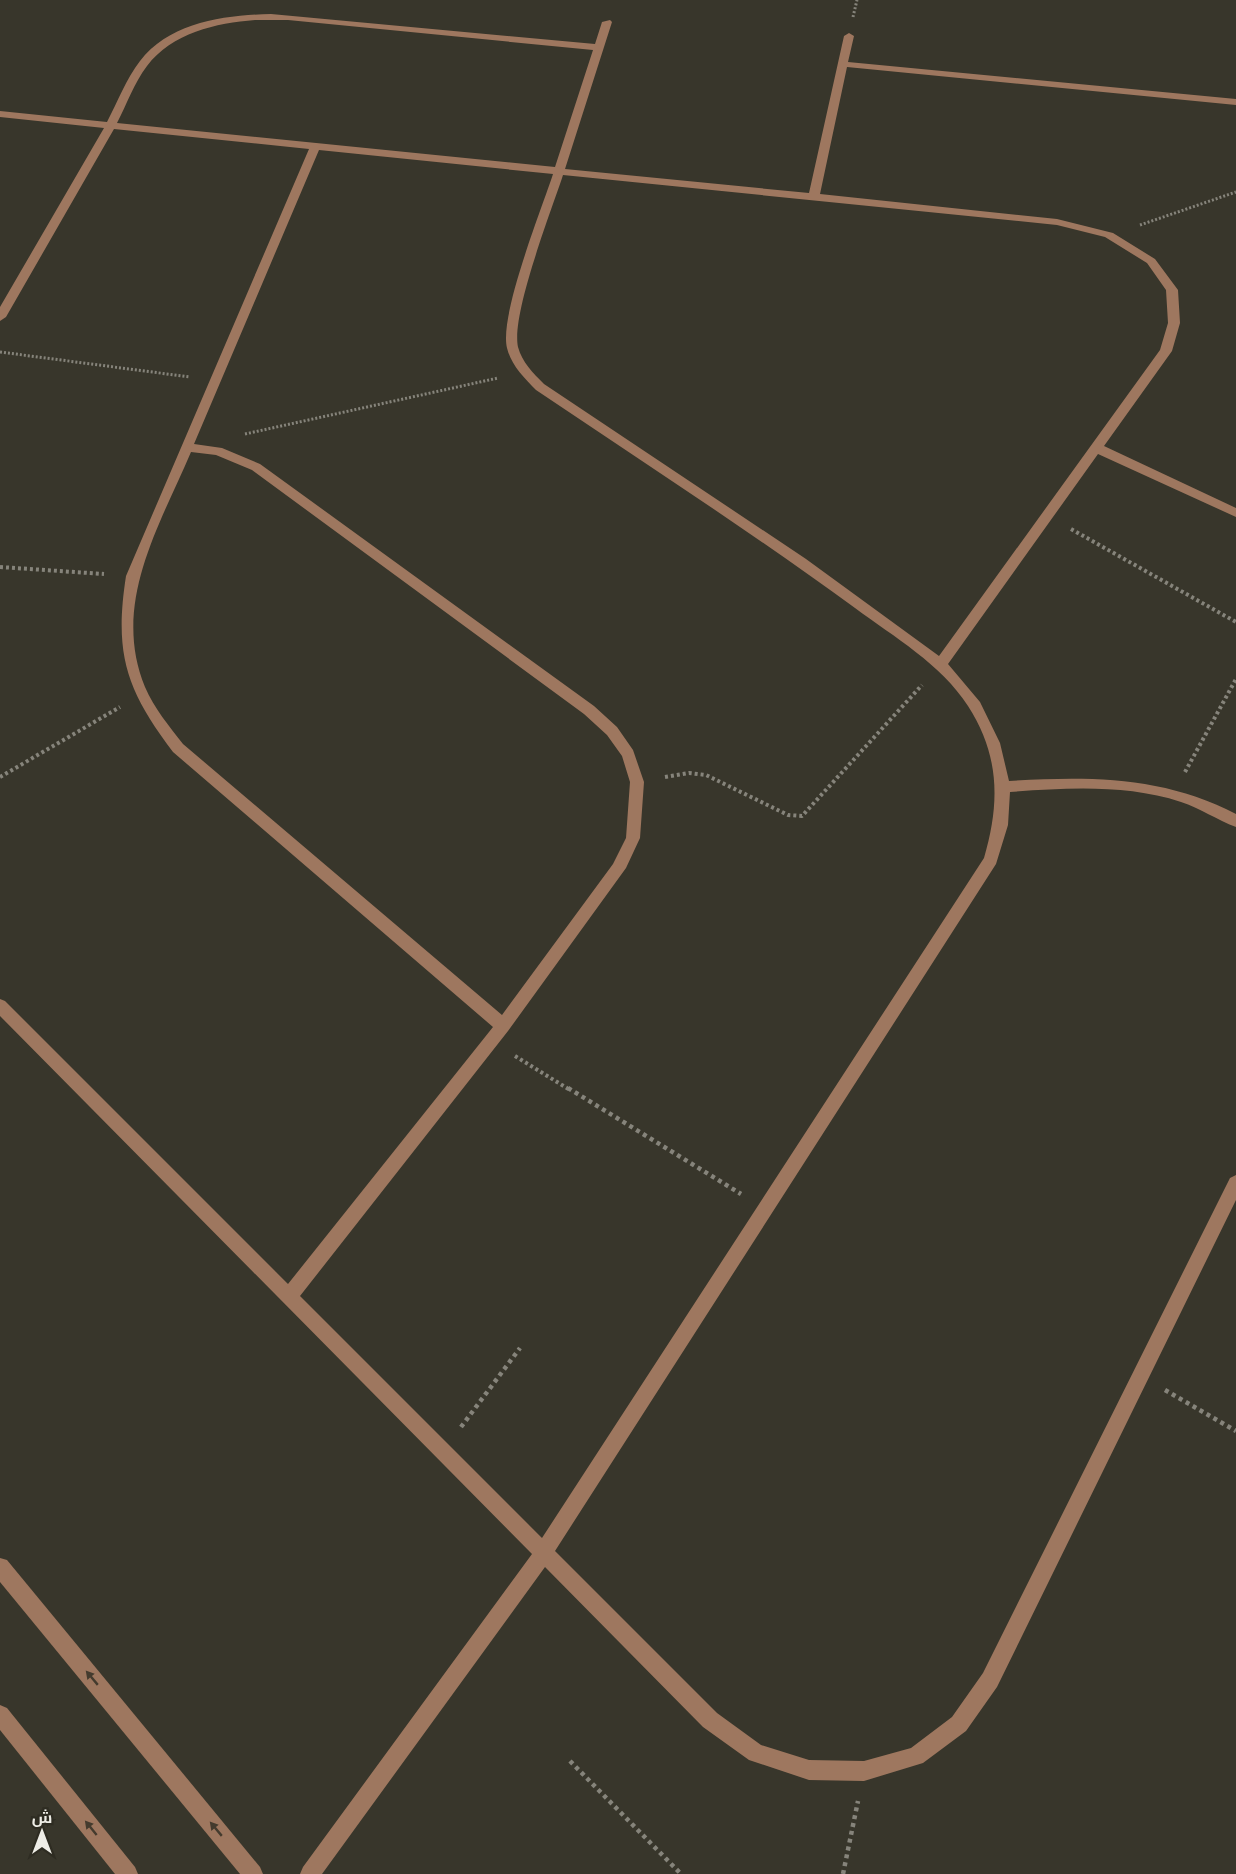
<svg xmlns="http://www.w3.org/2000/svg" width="1236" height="1874" font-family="'Exo 2',Cairo,sans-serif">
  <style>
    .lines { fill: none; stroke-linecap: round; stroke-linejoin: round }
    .path-far2 { stroke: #86847b; stroke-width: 3; stroke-dasharray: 2 2; stroke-linecap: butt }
    .path-far1 { stroke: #86847b; stroke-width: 4; stroke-dasharray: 3 3; stroke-linecap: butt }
    .path { stroke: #86847b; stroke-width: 4.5; stroke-dasharray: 4 4; stroke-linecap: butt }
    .minor { fill: #9e775f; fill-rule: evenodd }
    .oneway { fill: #443b2e }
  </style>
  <rect width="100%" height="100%" fill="#38362b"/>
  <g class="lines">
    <g class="path-far2">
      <polyline points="853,17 857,0"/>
      <polyline points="1140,225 1236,192"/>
      <polyline points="0,352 190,377"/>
      <polyline points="245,434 498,378"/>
    </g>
    <g class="path-far1">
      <polyline points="1071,529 1236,622"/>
      <polyline points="0,567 104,574"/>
      <polyline points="1185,772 1236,679"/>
      <polyline points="0,777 120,707"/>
      <polyline points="665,777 689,773 706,775 788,815 802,816 922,685"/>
      <polyline points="515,1056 570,1090"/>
    </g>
    <g class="path">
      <polyline points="568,1088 741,1194"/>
      <polyline points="1165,1390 1236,1431"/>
      <polyline points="461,1427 520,1348"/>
      <polyline points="570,1761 681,1874"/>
      <polyline points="843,1874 858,1801"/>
    </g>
    <g class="minor">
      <path d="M271,14L595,44L602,22L610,20L612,22L565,169L809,193L844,36L849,33L854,36L848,62L1236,99V105L847,67L820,194L1057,219L1113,233L1155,259L1178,290L1180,323L1172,351L1104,446L1236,508V517L1098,454L948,664L980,702L1000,743L1009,781C1088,776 1164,776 1236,814V827C1217,820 1200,808 1181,802C1126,784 1066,788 1010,792L1008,825L996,864L555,1551L717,1713L761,1745L809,1760L864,1761L911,1748L952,1717L983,1673L1230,1178L1236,1175V1200L997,1687L966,1731L923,1763L864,1781L809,1780L749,1760L703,1727L545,1567L322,1874H300L303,1867L532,1554L0,1016V999L5,1001L288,1284L493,1027L173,752C126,690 114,654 126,576L309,149L114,129L6,317L0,321V307L104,128L0,117V111L107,122C118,101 126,79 140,61C170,22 226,15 271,14ZM255,20H288L593,50L555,167L117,123C127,104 134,83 147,66C172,33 216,23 255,20ZM319,150L553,174C541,211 499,315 507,348C511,365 524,378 536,390C643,462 751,532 855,608C894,637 941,664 968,706C1000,756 1000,803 984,858L542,1538L300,1296L508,1031L626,868L640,838L644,782L633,750L617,727L594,706L260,464L222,448L194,444ZM563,175L1057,225L1105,237L1147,263L1166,290L1168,323L1160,350L939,656L806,559L544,384C533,373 522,362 518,347C511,314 551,212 563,175ZM191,452L216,455L252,470L584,714L607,735L622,756L630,782L626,838L613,864L502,1015L183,744C169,726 154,708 145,687C111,604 159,527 191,452Z"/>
      <polygon points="0,1558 7,1560 260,1867 263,1874 240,1874 0,1582"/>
      <polygon points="0,1705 7,1708 135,1867 138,1874 115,1874 0,1730"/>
    </g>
  </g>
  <defs><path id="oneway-solid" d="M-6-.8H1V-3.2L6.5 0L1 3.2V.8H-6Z" transform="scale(1.5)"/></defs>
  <g class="oneway">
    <use href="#oneway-solid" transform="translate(92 1678) rotate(-130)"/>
    <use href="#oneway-solid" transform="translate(91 1828) rotate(-129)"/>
    <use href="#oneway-solid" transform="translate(216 1829) rotate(-130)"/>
  </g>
  <g transform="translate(42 1832)" stroke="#2e2c22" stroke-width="4.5" paint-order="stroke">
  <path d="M0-4.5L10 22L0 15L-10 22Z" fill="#eeede6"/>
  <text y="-9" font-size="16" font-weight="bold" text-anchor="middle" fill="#eeede6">ش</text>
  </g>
</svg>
